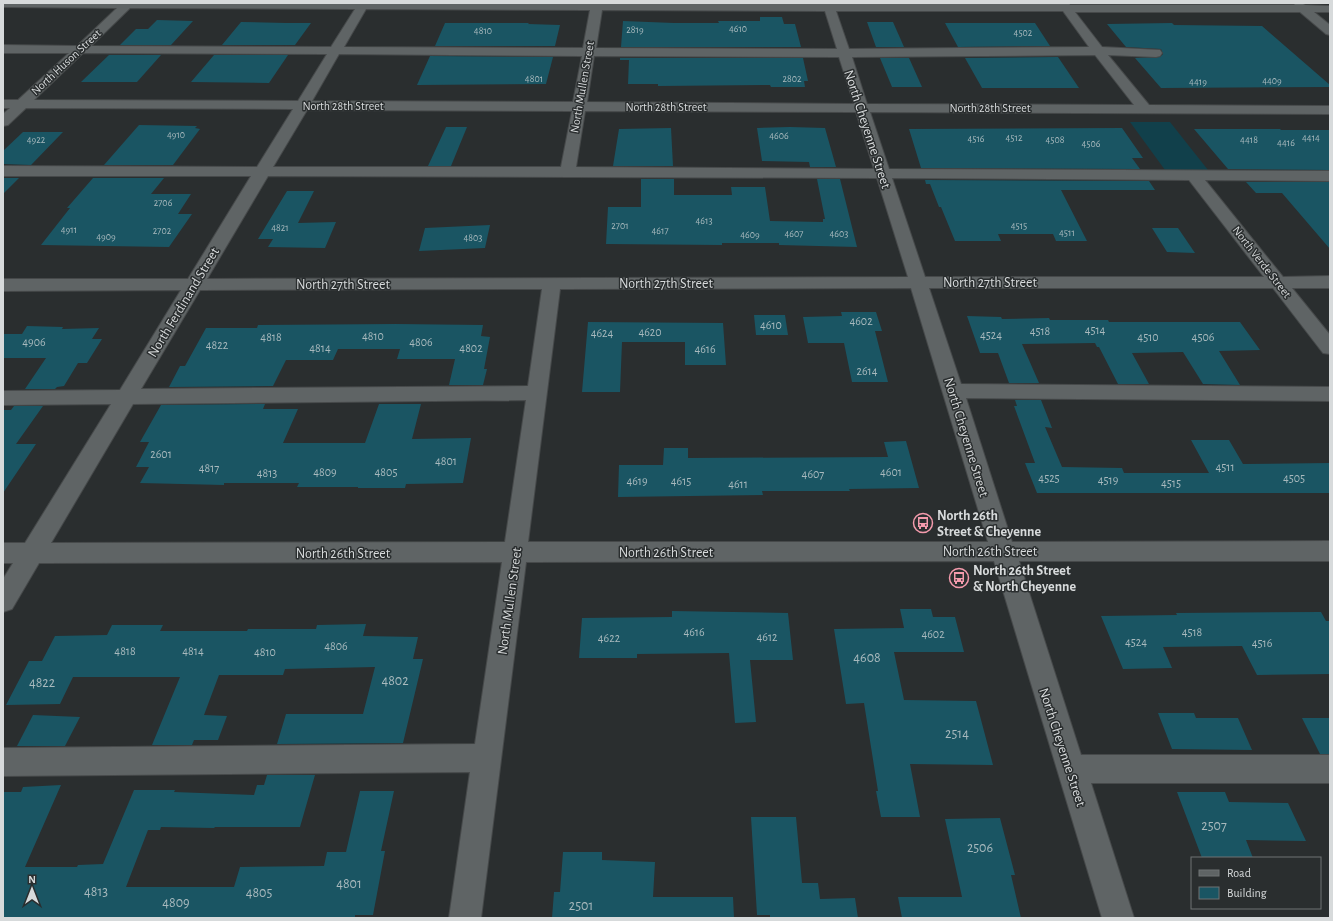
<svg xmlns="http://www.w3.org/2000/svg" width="1333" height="921" font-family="'Alegreya Sans',sans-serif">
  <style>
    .green { fill: #11404b }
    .building { fill: #1a5563 }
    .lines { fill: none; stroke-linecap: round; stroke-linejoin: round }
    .minor-casing { stroke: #46494a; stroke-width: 2 }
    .minor { fill: #5f6465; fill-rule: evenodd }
    .labels { text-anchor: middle; stroke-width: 3; stroke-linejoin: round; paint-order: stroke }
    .far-number-label { font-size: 10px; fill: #a8b9bd }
    .far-street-label { font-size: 12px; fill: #d7dadb; stroke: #2a2e2f }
    .number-label { font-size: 12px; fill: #a8b9bd }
    .street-label { font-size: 14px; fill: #d7dadb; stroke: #2a2e2f }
    .poi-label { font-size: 14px; font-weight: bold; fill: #d7dadb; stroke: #2a2e2f; text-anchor: start }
    .near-number-label { font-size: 14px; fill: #a8b9bd }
  </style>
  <rect width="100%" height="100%" fill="#2a2e2f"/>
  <polygon class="green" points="1130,122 1170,122 1208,170 1165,170"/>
  <g class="building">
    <polygon points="760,17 782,17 784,24 795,24 801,47 621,47 623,21 674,23 719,23 718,21 760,21"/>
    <polygon points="157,20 193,21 171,45 120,45 136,29 148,29"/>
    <polygon points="241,22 286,23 311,23 295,45 222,45"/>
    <polygon points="867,22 893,22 904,47 876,47"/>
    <polygon points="445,23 529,23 528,24 560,25 555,46 435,46"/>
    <polygon points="945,23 1035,23 1050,46 958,47"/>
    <polygon points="1172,23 1174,25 1262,26 1330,85 1330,87 1161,88 1135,58 1160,57 1163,54 1161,49 1126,47 1107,24"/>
    <polygon points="109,55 161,55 137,82 81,82"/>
    <polygon points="214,55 288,55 269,83 191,82"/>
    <polygon points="430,56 553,57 546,84 417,85"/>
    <polygon points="1058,57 1079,88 982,88 965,58"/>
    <polygon points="620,58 803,58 808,81 804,81 805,87 771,87 770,85 658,86 658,84 628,84 629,60 620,60"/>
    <polygon points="880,58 909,58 922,87 892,87"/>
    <polygon points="139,125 197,126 195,128 200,129 173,165 104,165"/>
    <polygon points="446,127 467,127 451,166 428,166"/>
    <polygon points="790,127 825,128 836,167 810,167 809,162 762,161 757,128"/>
    <polygon points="671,128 673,166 613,166 619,129"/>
    <polygon points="1122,128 1143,158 1132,158 1140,169 921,168 909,129"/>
    <polygon points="1194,129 1280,129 1281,130 1330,130 1330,170 1228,169"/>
    <polygon points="23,132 63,132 31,165 3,164 3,151"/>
    <polygon points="3,178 19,178 3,194"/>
    <polygon points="93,178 164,178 151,194 191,194 178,214 192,214 169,247 41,245 70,208 67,208"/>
    <polygon points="641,179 674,179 674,195 732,195 731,187 765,187 770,221 823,222 823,219 825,219 817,179 840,179 857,247 779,245 779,243 722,243 722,245 606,244 608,207 641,207"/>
    <polygon points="925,180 1149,181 1155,190 1061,190 1087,241 1056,241 1053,234 998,234 1001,241 955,241 941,207 939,207 930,184 926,184"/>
    <polygon points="1246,182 1330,182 1330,249 1282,193 1256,193"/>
    <polygon points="287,191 314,191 298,223 336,222 325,248 268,247 273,239 258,239"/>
    <polygon points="490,225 485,248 419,251 425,228"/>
    <polygon points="1152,228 1178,228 1195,253 1167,252"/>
    <polygon points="841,312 876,312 882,331 875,331 888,382 852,382 844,343 808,343 803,317 842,316"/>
    <polygon points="754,315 785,315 788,335 756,335"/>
    <polygon points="967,316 1001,317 1002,319 1049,318 1050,320 1108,320 1109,322 1240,322 1260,350 1219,351 1240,385 1203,384 1183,352 1132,353 1149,384 1118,384 1099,347 1097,347 1095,343 1022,344 1039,383 1009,383 998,353 980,353"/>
    <polygon points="588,322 723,323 726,365 685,365 685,342 622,342 620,392 582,392"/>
    <polygon points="396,324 483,325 481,336 490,337 484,369 487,369 483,385 449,385 455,359 397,359 400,349 338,349 333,360 286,360 273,386 169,387 180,366 185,366 206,328 257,328 258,325"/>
    <polygon points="27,326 63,327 62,329 99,328 92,339 102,339 87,363 78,363 64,386 57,387 55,389 25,389 46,358 3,358 3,334 22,334"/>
    <polygon points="1015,400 1041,400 1052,428 1045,427 1062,467 1122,468 1124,473 1209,473 1191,440 1229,440 1243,464 1330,463 1330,493 1037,493 1025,463 1035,463 1014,406 1017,406"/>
    <polygon points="265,404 263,409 298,409 283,443 365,443 379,404 421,404 412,439 471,438 463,483 406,484 405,488 358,488 358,487 297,487 299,483 224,483 224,485 140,483 149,467 136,467 149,442 140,442 161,405"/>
    <polygon points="14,406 43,406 16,444 36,444 3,493 3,410 11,410"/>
    <polygon points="906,441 919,488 849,489 850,491 762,491 763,495 618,497 619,465 663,465 664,448 688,448 688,458 888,457 884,442"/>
    <polygon points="900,609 931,609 933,617 955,617 964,652 894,652 904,700 976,701 993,765 910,764 920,817 881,817 876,791 878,791 864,703 846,704 834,629 904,628"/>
    <polygon points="672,611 788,613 793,660 750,660 756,722 735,723 729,653 637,654 637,658 579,658 582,618 672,617"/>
    <polygon points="1321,612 1326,621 1330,621 1330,674 1257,675 1242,646 1163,647 1172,668 1123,669 1101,616 1177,615 1176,613"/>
    <polygon points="366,624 363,636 418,637 413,659 423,659 403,743 277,744 286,714 363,714 375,667 285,669 283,675 219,675 204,715 227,716 218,740 194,740 192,745 152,745 180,677 73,677 60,704 6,705 29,661 42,661 55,636 107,635 112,625 163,625 160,631 247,631 248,629 316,629 317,625"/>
    <polygon points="1158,713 1194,713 1196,718 1238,718 1252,750 1172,749"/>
    <polygon points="33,715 80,717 65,746 17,746"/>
    <polygon points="1302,718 1330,718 1330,754 1320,754"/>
    <polygon points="267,775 315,775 300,827 215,827 214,828 161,827 160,830 148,830 126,887 234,887 240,867 324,866 327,852 346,852 360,791 394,791 381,851 385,851 373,915 355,915 355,918 3,918 3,792 21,792 23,787 61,785 25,867 77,867 78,865 103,864 134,790 175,790 174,792 254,795 257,785 264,785"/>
    <polygon points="1177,792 1225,792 1229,802 1288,803 1306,841 1246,840 1253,858 1202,858"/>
    <polygon points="751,817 796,817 802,883 818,883 820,899 855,898 858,918 770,918 770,915 757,915"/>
    <polygon points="1000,818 1015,875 1011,875 1021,918 902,918 898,897 962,897 945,819"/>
    <polygon points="563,852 602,852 602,860 655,862 653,897 733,897 734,918 552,918 554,892 560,892"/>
  </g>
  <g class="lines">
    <g class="minor-casing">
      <path id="minor" d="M3,3L1058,4L1057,3H1069L1070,5H1294L1295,4L1301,3L1305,5L1330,6V12H1314L1330,25V35L1326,34L1300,12H1075L1102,47L1160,50L1162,53L1160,56L1156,57L1108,55L1149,105L1330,106V114L870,112L889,169L1330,171V181L1205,180L1283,277L1330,276V288H1292L1330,335V354L1323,353L1273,288H929L961,384L1330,387V401L966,398L1012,542L1330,541V561H1019L1081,755H1330V783H1091L1134,918H1102L994,561L526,562L481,918H449L470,772L3,776V748L475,744L502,562L39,563L12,609L3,612V579L13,563H3V543H25L111,404L3,405V391L120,390L181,290L3,291V279H188L251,176H3V166L257,167L293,109L26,108L8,125L3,126V114L10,108H3V100H18L69,53H3V45L77,46L117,8L3,7ZM130,8L355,9L331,47L91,46ZM366,9L590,10L583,48L344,47ZM602,10L825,11L837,49L596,48ZM836,11H1063L1089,47L849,49ZM83,53L327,54L298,101L34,100ZM339,54L582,56L573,102L312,101ZM1095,55L1134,105L867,104L852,57ZM594,56L839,57L854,104L587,102ZM307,110L572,111L561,167H273ZM585,111L856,112L874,169L576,167ZM268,176L877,178L908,277L207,279ZM892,178L1189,180L1264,277H925ZM911,288L988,542H528L560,289ZM542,289L528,386L141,389L200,290ZM526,400L505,542L51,543L133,404Z"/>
    </g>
    <use href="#minor" class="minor"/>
  </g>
  <defs>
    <g id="bus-ring" transform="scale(1)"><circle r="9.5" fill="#2a2e2f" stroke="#f39aac" stroke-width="1.5"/><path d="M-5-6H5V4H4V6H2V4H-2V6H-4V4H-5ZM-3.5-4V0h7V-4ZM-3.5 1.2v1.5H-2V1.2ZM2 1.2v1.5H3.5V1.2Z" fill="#f39aac"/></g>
  </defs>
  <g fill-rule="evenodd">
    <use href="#bus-ring" x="923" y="523"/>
    <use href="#bus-ring" x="959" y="578"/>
  </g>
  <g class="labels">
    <g class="far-number-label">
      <text x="738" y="32">4610</text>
      <text x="635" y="33">2819</text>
      <text x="483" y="34">4810</text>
      <text x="1023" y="36">4502</text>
      <text x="534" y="82">4801</text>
      <text x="792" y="82">2802</text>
      <text x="1272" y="84">4409</text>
      <text x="1198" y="85">4419</text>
      <text x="176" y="138">4910</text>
      <text x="779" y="139">4606</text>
      <text x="1014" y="141">4512</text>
      <text x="1311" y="141">4414</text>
      <text x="976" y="142">4516</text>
      <text x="36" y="143">4922</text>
      <text x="1055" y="143">4508</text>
      <text x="1249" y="143">4418</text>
      <text x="1286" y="146">4416</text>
      <text x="1091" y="147">4506</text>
      <text x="163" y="206">2706</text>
      <text x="704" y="224">4613</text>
      <text x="620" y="229">2701</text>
      <text x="1019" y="229">4515</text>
      <text x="280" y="231">4821</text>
      <text x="69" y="233">4911</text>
      <text x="162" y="234">2702</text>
      <text x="660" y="234">4617</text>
      <text x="1067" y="236">4511</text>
      <text x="794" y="237">4607</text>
      <text x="839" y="237">4603</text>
      <text x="750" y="238">4609</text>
      <text x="106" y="240">4909</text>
      <text x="473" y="241">4803</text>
    </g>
    <g class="far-street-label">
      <text transform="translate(66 62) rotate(-43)" y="4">North Huson Street</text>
      <text transform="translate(582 87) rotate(-80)" y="4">North Mullen Street</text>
      <text x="343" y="110">North 28th Street</text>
      <text x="666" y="111">North 28th Street</text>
      <text x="990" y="112">North 28th Street</text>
      <text transform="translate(1262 262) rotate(52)" y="4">North Verde Street</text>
    </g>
    <g class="number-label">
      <text x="861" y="325">4602</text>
      <text x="771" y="329">4610</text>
      <text x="1095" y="334">4514</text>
      <text x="1040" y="335">4518</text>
      <text x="650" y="336">4620</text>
      <text x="602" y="337">4624</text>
      <text x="991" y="339">4524</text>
      <text x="373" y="340">4810</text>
      <text x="271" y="341">4818</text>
      <text x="1148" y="341">4510</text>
      <text x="1203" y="341">4506</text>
      <text x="34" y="346">4906</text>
      <text x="421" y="346">4806</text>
      <text x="217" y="349">4822</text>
      <text x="320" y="352">4814</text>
      <text x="471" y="352">4802</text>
      <text x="705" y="353">4616</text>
      <text x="867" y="375">2614</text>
      <text x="161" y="458">2601</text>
      <text x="446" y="465">4801</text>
      <text x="1225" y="471">4511</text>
      <text x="209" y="472">4817</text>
      <text x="325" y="476">4809</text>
      <text x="386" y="476">4805</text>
      <text x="891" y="476">4601</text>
      <text x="267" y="477">4813</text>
      <text x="813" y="478">4607</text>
      <text x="1049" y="482">4525</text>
      <text x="1294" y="482">4505</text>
      <text x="1108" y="484">4519</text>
      <text x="637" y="485">4619</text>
      <text x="681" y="485">4615</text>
      <text x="1171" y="487">4515</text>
      <text x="738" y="488">4611</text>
      <text x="694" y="636">4616</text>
      <text x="1192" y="636">4518</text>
      <text x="933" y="638">4602</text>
      <text x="767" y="641">4612</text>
      <text x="609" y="642">4622</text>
      <text x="1136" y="646">4524</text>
      <text x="1262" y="647">4516</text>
      <text x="336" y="650">4806</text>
      <text x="125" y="655">4818</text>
      <text x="193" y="655">4814</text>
      <text x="265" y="656">4810</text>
    </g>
    <g class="street-label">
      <text transform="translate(868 129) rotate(72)" y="5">North Cheyenne Street</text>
      <text x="990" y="287">North 27th Street</text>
      <text x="666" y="288">North 27th Street</text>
      <text x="343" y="289">North 27th Street</text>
      <text transform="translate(183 302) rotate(-59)" y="5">North Ferdinand Street</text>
      <text transform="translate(967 437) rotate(73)" y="5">North Cheyenne Street</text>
      <text x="990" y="556">North 26th Street</text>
      <text x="666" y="557">North 26th Street</text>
      <text x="343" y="558">North 26th Street</text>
      <text transform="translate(509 601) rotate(-82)" y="5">North Mullen Street</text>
      <text transform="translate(1063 747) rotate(72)" y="5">North Cheyenne Street</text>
    </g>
    <g class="poi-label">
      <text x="937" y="520">North 26th<tspan x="937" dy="16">Street &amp; Cheyenne</tspan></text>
      <text x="973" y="575">North 26th Street<tspan x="973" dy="16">&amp; North Cheyenne</tspan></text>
    </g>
    <g class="near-number-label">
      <text x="867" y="662">4608</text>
      <text x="395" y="685">4802</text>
      <text x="42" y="687">4822</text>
      <text x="957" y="738">2514</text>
      <text x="1214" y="830">2507</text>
      <text x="980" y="852">2506</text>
      <text x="349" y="888">4801</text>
      <text x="96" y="896">4813</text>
      <text x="259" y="897">4805</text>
      <text x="176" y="907">4809</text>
      <text x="581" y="910">2501</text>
    </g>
  </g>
  <rect width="1333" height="921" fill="none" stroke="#d7dadb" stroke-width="8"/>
  <rect x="1191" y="857" width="130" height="52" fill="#2a2e2f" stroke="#6f7374"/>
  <rect x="1199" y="870" width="20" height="6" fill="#5f6465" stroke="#6f7374"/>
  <text x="1227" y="877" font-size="12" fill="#d7dadb">Road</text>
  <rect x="1199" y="887" width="20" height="12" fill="#1a5563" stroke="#6f7374"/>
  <text x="1227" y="897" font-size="12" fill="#d7dadb">Building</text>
  <g transform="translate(32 889)" stroke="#2a2e2f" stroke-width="3" paint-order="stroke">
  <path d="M0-3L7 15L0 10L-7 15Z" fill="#d7dadb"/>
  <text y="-6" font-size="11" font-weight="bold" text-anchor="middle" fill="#d7dadb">N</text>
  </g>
</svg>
